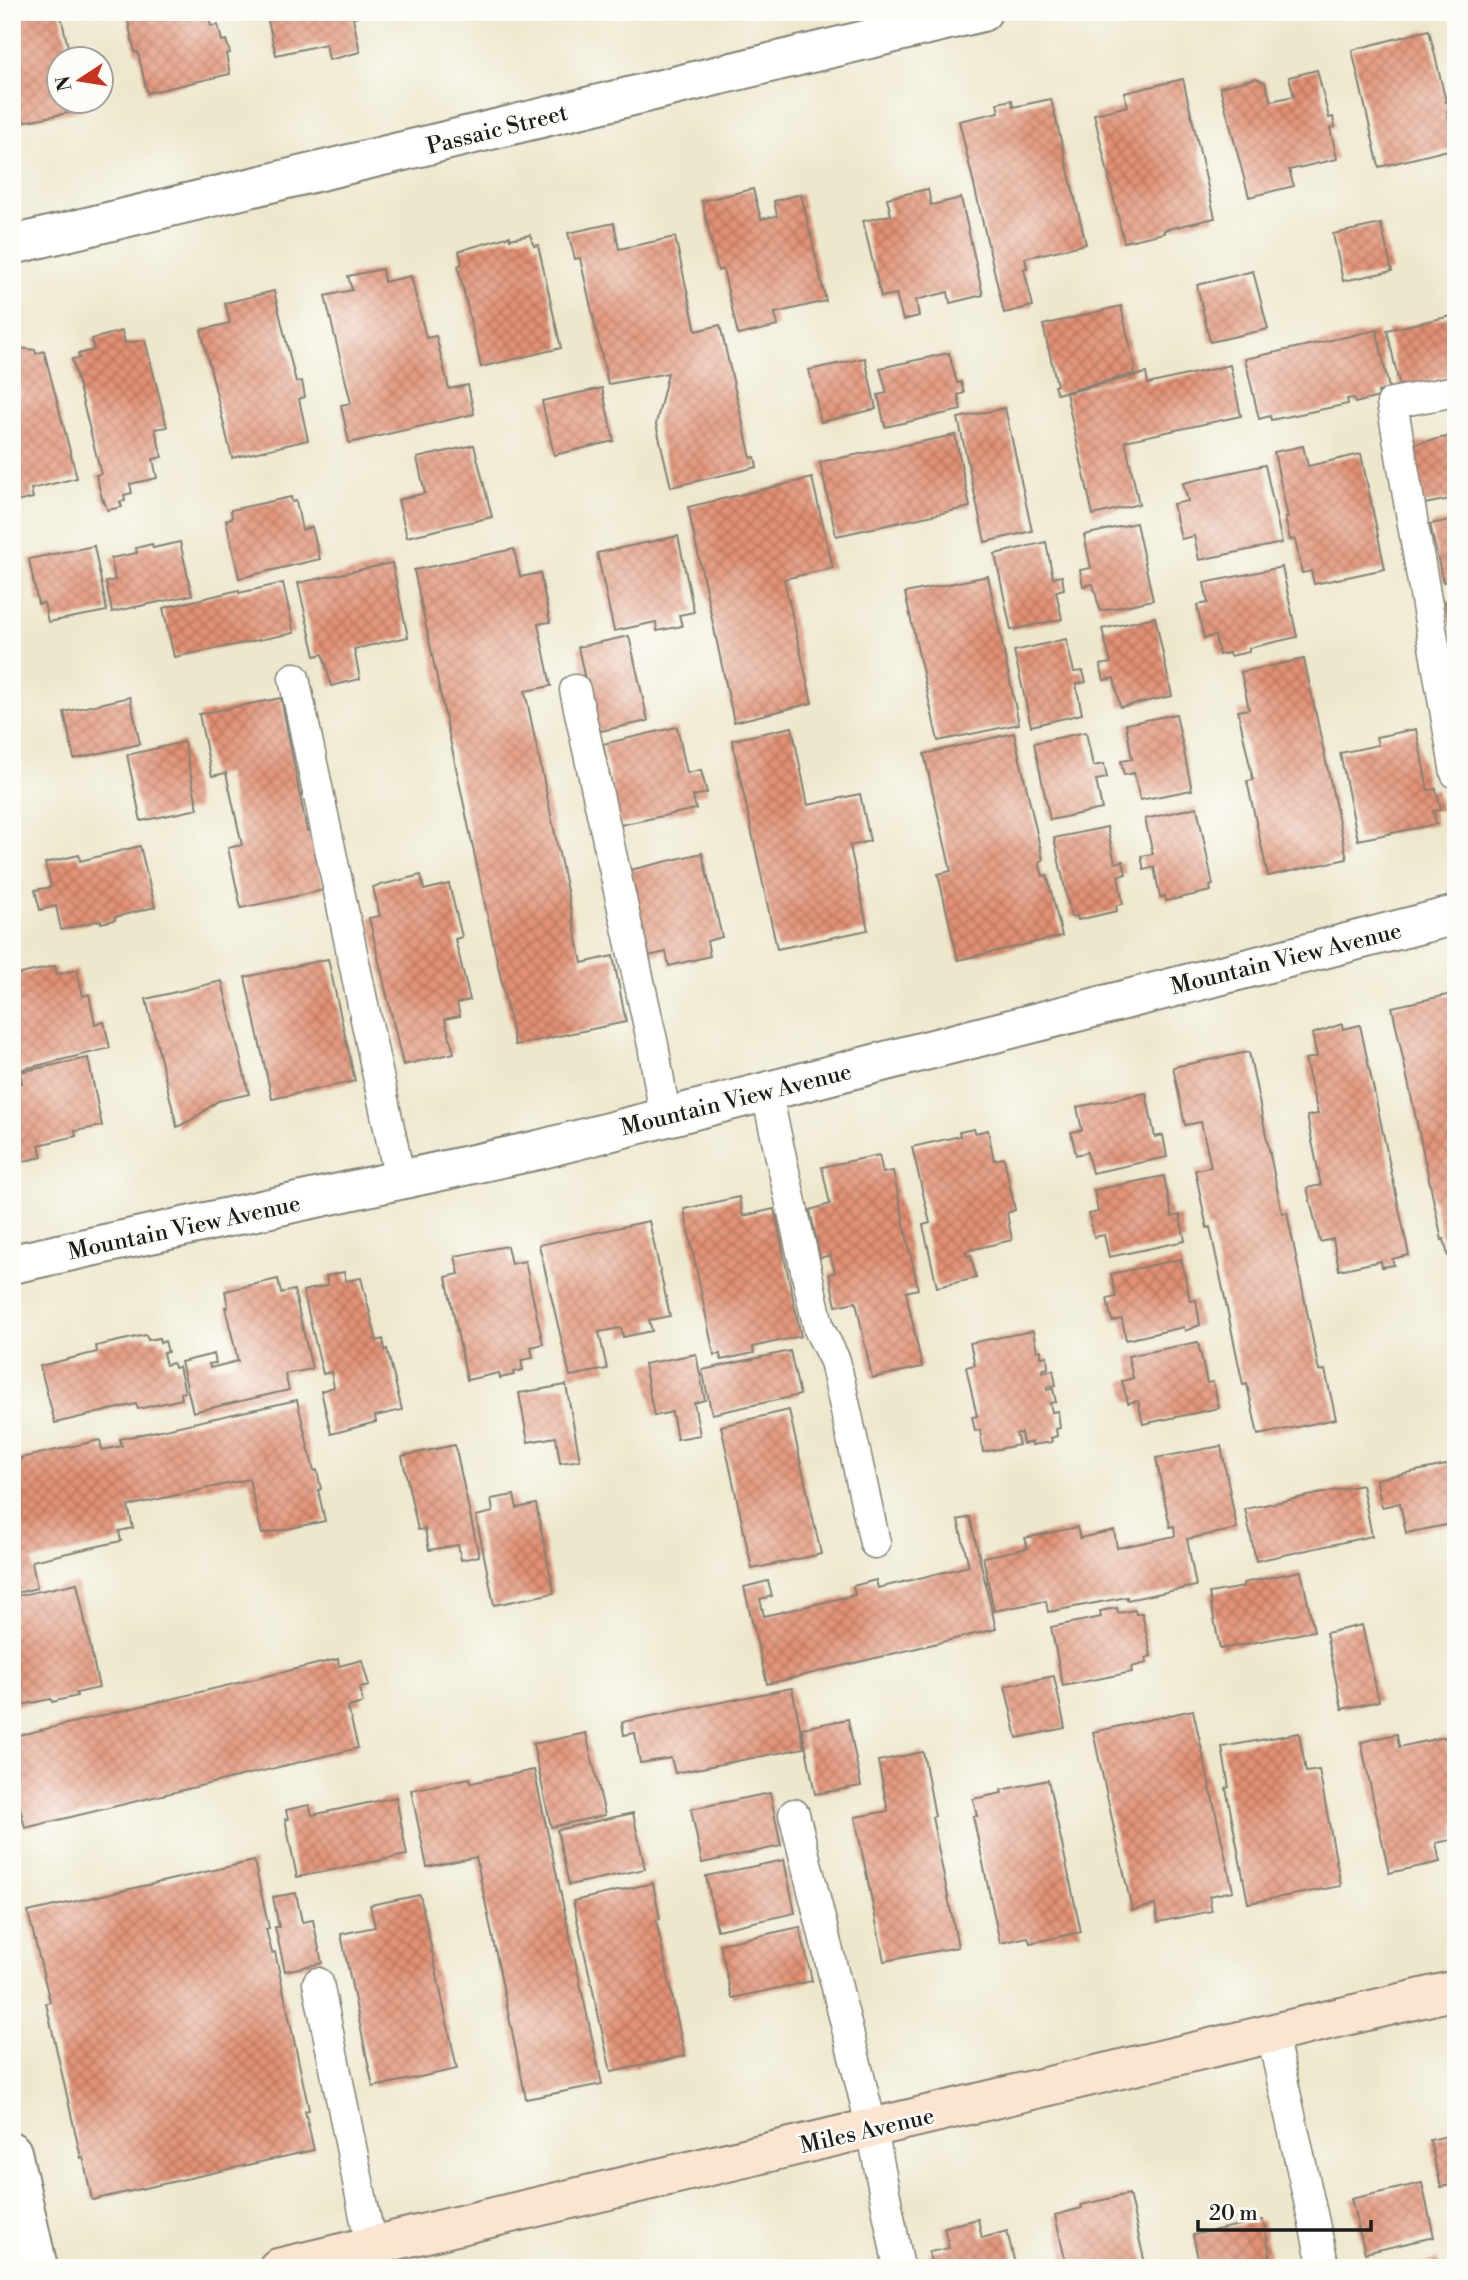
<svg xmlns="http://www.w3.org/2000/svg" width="1468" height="2280" font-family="'Libre Bodoni',serif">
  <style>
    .building { fill: url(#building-cross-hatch) }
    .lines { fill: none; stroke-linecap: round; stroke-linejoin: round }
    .service-casing { stroke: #848274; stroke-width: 33 }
    .minor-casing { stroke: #848274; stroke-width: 42 }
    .tertiary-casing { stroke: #848274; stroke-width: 42 }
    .secondary-casing { stroke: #848274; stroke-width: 42 }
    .service { stroke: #fff; stroke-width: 30 }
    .minor { stroke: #fff; stroke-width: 38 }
    .tertiary { stroke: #fff; stroke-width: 38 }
    .secondary { stroke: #fce5d0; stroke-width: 38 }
    .labels { text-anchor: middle; stroke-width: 5; stroke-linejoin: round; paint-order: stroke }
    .street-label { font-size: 23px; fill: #1c1c1c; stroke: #fdfcf7 }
  </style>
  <defs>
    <pattern id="building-cross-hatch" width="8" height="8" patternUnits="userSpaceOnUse" patternTransform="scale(1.75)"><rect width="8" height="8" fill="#e29175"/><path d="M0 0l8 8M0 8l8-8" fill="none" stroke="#b6765f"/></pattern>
  </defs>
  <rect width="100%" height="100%" fill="#fdfcf7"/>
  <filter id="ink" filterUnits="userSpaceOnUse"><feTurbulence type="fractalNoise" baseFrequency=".0143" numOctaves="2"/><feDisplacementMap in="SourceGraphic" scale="14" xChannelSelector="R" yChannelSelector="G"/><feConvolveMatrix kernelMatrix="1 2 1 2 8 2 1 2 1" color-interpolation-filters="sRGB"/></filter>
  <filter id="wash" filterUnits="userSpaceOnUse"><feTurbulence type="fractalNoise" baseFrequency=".00686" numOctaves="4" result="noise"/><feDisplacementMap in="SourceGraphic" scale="28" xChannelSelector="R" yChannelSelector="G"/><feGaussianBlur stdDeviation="1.57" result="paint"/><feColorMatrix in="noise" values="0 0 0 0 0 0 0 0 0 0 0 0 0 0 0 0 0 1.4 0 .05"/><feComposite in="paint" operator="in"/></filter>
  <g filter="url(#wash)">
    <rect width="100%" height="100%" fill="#ede7cc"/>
    <g id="blocks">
      <g class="building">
        <polygon points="25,12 60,12 71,60 60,60 60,102 80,102 83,110 12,124 12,15"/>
        <polygon points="126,12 207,12 211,26 218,25 222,41 226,40 230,53 226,54 230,74 147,93 138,52 135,53"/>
        <polygon points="266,12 370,12 371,13 353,18 360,52 329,60 326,44 276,55"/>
        <polygon points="436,12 458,12 459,13 437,19"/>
        <polygon points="1429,30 1446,102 1449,101 1451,110 1447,111 1456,148 1379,167 1352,50"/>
        <polygon points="1317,70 1329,118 1333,117 1335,127 1330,128 1337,159 1289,170 1294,186 1249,197 1220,87 1256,78 1265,82 1271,101 1294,96 1289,77"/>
        <polygon points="1183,79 1215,218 1164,230 1164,233 1124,242 1094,114 1128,106 1124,93"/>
        <polygon points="1051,99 1086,244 1025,258 1027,268 1024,269 1033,306 1004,313 959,121 999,112 997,103 1012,100 1013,107"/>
        <polygon points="753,189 761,219 777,216 774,201 801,194 826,301 775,313 778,326 738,335 723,269 718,271 702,201"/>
        <polygon points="928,189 931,205 961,198 983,295 950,303 948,292 916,300 919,316 903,320 896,294 881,297 863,221 891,215 887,198"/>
        <polygon points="614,223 619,249 675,237 696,331 720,325 751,458 755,457 757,467 671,487 656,424 668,373 608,384 580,258 575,259 568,233"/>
        <polygon points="1381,224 1392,271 1343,281 1333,234"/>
        <polygon points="530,235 534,246 538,245 561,348 481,367 458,266 462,264 459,251 510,236 510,239"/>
        <polygon points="382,269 384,282 411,276 426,338 436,336 449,389 468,385 474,414 349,443 341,405 351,403 325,296 352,290 348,276"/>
        <polygon points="1253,271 1268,329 1210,342 1197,285"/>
        <polygon points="274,291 296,382 302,381 305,397 299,399 308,440 232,458 201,330 230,323 225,303"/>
        <polygon points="1121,306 1135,369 1133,370 1134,374 1057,394 1054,386 1057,385 1043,325"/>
        <polygon points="1456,315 1456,375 1423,382 1424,386 1400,388 1387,330"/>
        <polygon points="1377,330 1389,389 1378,392 1379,397 1355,403 1353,398 1347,399 1348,404 1271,420 1270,416 1259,419 1245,359"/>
        <polygon points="122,331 125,343 145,340 167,427 155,429 162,457 153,459 157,478 130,484 132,493 124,495 125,501 120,502 122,507 107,510 104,500 103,502 96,475 101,474 72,359 80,358 78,354 94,350 92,339"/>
        <polygon points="19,348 35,350 36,354 44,351 77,478 31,489 33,498 12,503 12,359 20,357"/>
        <polygon points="949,353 957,383 961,382 964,393 958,395 961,410 885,427 878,395 887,393 880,368"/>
        <polygon points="865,358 876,409 821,422 809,370"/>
        <polygon points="1230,365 1241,416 1125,441 1139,504 1093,515 1066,393 1146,373 1148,384"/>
        <polygon points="602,388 614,441 554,455 542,401"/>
        <polygon points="1005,408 1032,531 985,542 958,418"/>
        <polygon points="955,435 970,507 836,536 820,462"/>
        <polygon points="1456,435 1456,498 1424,504 1413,444"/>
        <polygon points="474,445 492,517 407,537 398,500 425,493 417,458"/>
        <polygon points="1303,446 1308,466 1361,454 1385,569 1314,584 1311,571 1302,573 1295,539 1290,540 1285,518 1288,518 1274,452"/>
        <polygon points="1265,465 1282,543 1199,560 1194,536 1181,539 1173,504 1188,501 1183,483"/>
        <polygon points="812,478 833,568 784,579 812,703 734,722 688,507"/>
        <polygon points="291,497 292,502 296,501 302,530 312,527 320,559 239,578 226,520 232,518 231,510"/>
        <polygon points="1456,519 1456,579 1443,582 1430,524"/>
        <polygon points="1136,523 1153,600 1100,611 1093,584 1083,586 1080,570 1091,568 1084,535"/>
        <polygon points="678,536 694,612 679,615 682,626 657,631 656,622 614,631 597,553"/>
        <polygon points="180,542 192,595 112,612 106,582 115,580 111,558 137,553 136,548 152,544 153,548"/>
        <polygon points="1046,542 1053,578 1062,576 1064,589 1056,591 1062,619 1011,630 995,554"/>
        <polygon points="94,546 107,611 48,622 44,603 38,604 29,559"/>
        <polygon points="514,549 520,577 540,573 550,622 538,624 551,686 525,691 582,963 613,956 626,1022 515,1045 414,570"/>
        <polygon points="392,563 408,637 354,649 360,679 331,686 323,654 315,656 298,583"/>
        <polygon points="1282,567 1297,637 1249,648 1249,652 1230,656 1229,653 1219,655 1215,636 1204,638 1197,605 1208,603 1204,583"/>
        <polygon points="988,576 1019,724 938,741 905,593"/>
        <polygon points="283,583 294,633 174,657 163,608 239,590 239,593"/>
        <polygon points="1456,599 1456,646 1455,646 1445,601"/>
        <polygon points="1155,617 1172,696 1120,707 1114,678 1104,680 1100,665 1111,663 1102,629"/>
        <polygon points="629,636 648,721 596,732 578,647"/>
        <polygon points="1066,639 1074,672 1083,671 1086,682 1076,684 1082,714 1031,726 1014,651"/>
        <polygon points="1304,659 1347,859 1268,876 1247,781 1253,780 1238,711 1249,709 1241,672"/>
        <polygon points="130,697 140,744 74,759 64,712"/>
        <polygon points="281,698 307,831 311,830 324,890 241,908 228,848 242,845 226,773 212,776 199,714"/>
        <polygon points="1176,714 1192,790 1140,800 1134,773 1124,775 1121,761 1132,759 1126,724"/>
        <polygon points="677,727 687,773 701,770 707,793 693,796 696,809 620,825 603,744"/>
        <polygon points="792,727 808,805 860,794 870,841 850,846 868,930 777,949 732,740"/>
        <polygon points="1416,729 1428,790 1436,789 1441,810 1433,811 1436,824 1358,840 1340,753 1378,745 1376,737"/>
        <polygon points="1086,732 1093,766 1104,764 1107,778 1096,780 1102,809 1050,820 1034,743"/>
        <polygon points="1014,733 1043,860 1039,862 1043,876 1047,875 1062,936 958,960 938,874 951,871 924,754"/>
        <polygon points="184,742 198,809 141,821 127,755"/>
        <polygon points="1197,807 1213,885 1210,886 1211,891 1166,901 1165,896 1160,897 1154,867 1144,870 1141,856 1153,854 1145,819"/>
        <polygon points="1107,827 1115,863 1123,861 1126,874 1118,876 1123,904 1116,905 1117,911 1078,920 1077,916 1071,917 1054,838"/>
        <polygon points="140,846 155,907 115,917 115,920 101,923 101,920 61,930 56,906 40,910 35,890 51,887 45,863 79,855 80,861"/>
        <polygon points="702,853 722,937 707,941 710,956 669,966 666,952 649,956 642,924 635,926 636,899 630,870"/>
        <polygon points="421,875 424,890 449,884 462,937 455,939 470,1000 457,1003 460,1016 445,1019 454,1053 403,1065 369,918 380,916 373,887"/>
        <polygon points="12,901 19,928 12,929"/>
        <polygon points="328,959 355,1081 272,1099 245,977"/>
        <polygon points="55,966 57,974 77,970 83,996 89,994 95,1024 104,1022 110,1048 16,1071 17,1074 12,1075 12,976"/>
        <polygon points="222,981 249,1094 218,1101 193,1119 177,1127 146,999"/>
        <polygon points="1456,993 1456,1254 1448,1256 1444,1239 1442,1240 1392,1007"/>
        <polygon points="1342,1024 1343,1029 1360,1025 1409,1255 1392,1259 1394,1265 1382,1267 1381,1261 1339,1270 1333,1239 1320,1242 1307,1188 1321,1185 1307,1116 1318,1114 1305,1059 1317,1057 1312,1034"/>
        <polygon points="1249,1052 1282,1213 1287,1212 1319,1371 1325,1370 1336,1419 1258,1435 1247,1384 1243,1385 1210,1227 1207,1228 1195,1170 1211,1167 1201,1122 1185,1125 1173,1067"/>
        <polygon points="88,1058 102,1126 75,1131 76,1136 39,1145 42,1157 12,1164 12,1085 22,1083 20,1072"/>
        <polygon points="1146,1093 1155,1137 1163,1135 1167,1157 1092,1173 1087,1152 1076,1155 1071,1132 1082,1130 1077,1107"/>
        <polygon points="974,1129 975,1133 988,1130 994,1160 1004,1158 1015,1210 1007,1213 1012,1240 966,1251 967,1256 971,1255 976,1278 937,1287 923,1225 930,1223 912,1147 960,1136 959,1132"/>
        <polygon points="879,1155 883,1173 893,1171 918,1289 906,1292 922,1367 872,1378 856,1302 836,1306 829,1274 835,1272 830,1255 820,1258 810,1210 830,1204 822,1167"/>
        <polygon points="1164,1176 1172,1217 1180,1215 1185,1241 1109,1257 1104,1235 1094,1237 1089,1214 1098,1212 1094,1190"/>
        <polygon points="739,1197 743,1216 774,1209 801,1336 753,1347 754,1353 721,1360 720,1354 714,1355 684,1209"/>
        <polygon points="649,1221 670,1316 649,1320 652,1331 623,1337 621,1328 599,1332 607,1369 570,1376 539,1245"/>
        <polygon points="507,1246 511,1264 525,1261 543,1344 531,1347 533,1358 521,1360 523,1370 513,1372 514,1375 500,1378 499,1373 467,1380 446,1277 459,1274 455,1256"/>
        <polygon points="1181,1259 1190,1301 1196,1300 1200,1325 1185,1331 1184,1327 1126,1340 1122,1319 1112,1321 1107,1299 1116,1297 1111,1274"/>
        <polygon points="344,1272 346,1281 361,1278 377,1341 383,1339 385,1350 387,1349 402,1410 375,1416 376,1422 331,1434 321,1391 334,1387 331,1372 323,1374 303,1291 328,1285 326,1276"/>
        <polygon points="278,1279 281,1293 294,1290 312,1369 285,1374 289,1390 193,1412 181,1362 214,1354 216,1363 209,1364 210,1368 238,1361 225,1307 228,1307 225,1291"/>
        <polygon points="1033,1331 1037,1351 1041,1350 1041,1357 1047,1356 1048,1368 1043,1369 1043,1372 1053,1370 1056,1385 1047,1387 1047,1390 1053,1389 1056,1402 1050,1403 1052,1412 1058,1411 1060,1428 1056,1429 1057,1436 1051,1438 1052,1442 1032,1445 1032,1442 1023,1444 1021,1433 1016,1434 1019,1445 983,1452 980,1430 975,1431 972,1417 977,1416 966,1367 975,1365 970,1343"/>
        <polygon points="146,1335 148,1340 159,1338 160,1343 165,1341 168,1352 163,1353 166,1365 173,1363 174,1368 179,1367 185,1392 181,1393 182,1399 138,1409 136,1404 55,1423 40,1366 97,1352 96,1346"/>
        <polygon points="1198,1342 1207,1383 1213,1382 1219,1408 1143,1424 1138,1401 1128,1403 1122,1381 1133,1378 1128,1356"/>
        <polygon points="790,1351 800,1395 712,1414 702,1370"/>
        <polygon points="696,1354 705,1400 694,1403 700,1435 677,1439 672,1412 654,1416 644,1364"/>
        <polygon points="566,1385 580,1460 560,1463 556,1437 528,1442 519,1393"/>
        <polygon points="297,1400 314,1471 317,1470 321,1489 318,1490 325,1521 262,1534 249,1479 128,1506 133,1528 119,1531 121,1541 32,1561 37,1588 12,1594 12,1460 100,1440 102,1450 122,1446 120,1439"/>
        <polygon points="789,1410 821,1554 752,1569 721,1426"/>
        <polygon points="455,1445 479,1556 461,1560 458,1545 429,1550 425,1529 418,1530 402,1456"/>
        <polygon points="1221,1446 1237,1529 1187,1539 1196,1586 1127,1600 1127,1597 1048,1612 1046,1601 994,1611 983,1557 1028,1548 1025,1538 1077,1527 1080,1538 1114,1530 1117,1548 1175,1536 1174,1526 1170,1527 1156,1458"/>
        <polygon points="1456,1463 1456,1523 1406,1533 1400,1503 1382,1507 1376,1479"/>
        <polygon points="1362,1485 1372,1536 1256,1561 1245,1509"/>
        <polygon points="514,1495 517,1508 536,1504 554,1593 494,1605 476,1516 493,1512 491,1499"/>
        <polygon points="970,1517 996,1629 767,1684 744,1587 768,1581 772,1596 760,1599 764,1616 855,1595 853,1586 876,1580 878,1588 969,1566 958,1520"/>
        <polygon points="1301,1571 1314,1631 1220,1649 1209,1593 1244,1587 1243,1583"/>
        <polygon points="77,1583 99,1688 76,1693 77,1696 52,1702 51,1699 12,1707 12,1597"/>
        <polygon points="1117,1608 1118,1613 1135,1610 1136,1614 1142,1613 1151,1656 1146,1658 1147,1663 1131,1667 1132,1672 1063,1686 1051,1627 1101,1617 1100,1611"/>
        <polygon points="1362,1625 1379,1701 1342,1709 1326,1633"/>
        <polygon points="338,1659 339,1666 362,1660 369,1686 360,1688 363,1703 348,1707 358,1748 25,1828 12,1775 12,1737"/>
        <polygon points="1054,1676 1065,1728 1017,1738 1005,1686"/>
        <polygon points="792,1688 804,1748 675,1773 671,1758 640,1763 635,1733 624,1735 622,1722"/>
        <polygon points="1193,1710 1233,1891 1209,1896 1212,1911 1158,1922 1155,1905 1132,1910 1093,1732"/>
        <polygon points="848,1719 861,1786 815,1794 802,1728"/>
        <polygon points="586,1733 605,1815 551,1827 533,1744"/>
        <polygon points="1299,1733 1306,1772 1319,1770 1341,1886 1248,1903 1226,1788 1229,1787 1222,1747"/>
        <polygon points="1397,1734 1399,1747 1445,1737 1456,1789 1456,1839 1436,1843 1440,1862 1389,1873 1361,1742"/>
        <polygon points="923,1752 935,1816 932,1817 958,1947 884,1961 855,1817 888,1811 878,1761"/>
        <polygon points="534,1770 602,2084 526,2099 476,1857 427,1867 411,1790 470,1778 471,1783"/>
        <polygon points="1048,1780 1081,1932 1030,1943 1028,1937 1000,1943 973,1816 977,1816 973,1799 1002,1793 1001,1790"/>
        <polygon points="770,1793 781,1846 702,1863 691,1809"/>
        <polygon points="396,1797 407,1855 297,1877 285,1819 288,1819 286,1810 309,1805 312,1815"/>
        <polygon points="633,1813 645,1869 569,1885 557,1830"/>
        <polygon points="784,1860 795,1913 717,1930 706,1876"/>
        <polygon points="254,1861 269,1928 266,1929 272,1953 275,1952 309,2110 305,2111 314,2150 92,2200 83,2157 81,2158 46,2003 50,2002 28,1912"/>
        <polygon points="653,1883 660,1919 656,1920 685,2056 611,2072 573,1901"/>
        <polygon points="296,1893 302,1922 313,1920 322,1963 285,1971 275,1927 279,1927 273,1897"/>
        <polygon points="420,1895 457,2069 373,2087 341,1934 375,1927 370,1905"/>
        <polygon points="800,1927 812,1981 732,1998 720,1944"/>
        <polygon points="1456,2134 1456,2184 1441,2187 1430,2140"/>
        <polygon points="1422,2183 1434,2237 1365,2253 1351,2199"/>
        <polygon points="1129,2194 1146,2268 1067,2268 1055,2215 1082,2208 1081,2205"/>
        <polygon points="978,2219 982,2238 1007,2231 1016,2268 932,2268 929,2252 949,2248 944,2227"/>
        <polygon points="1263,2220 1273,2268 1200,2268 1193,2235"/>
        <polygon points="1438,2259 1440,2268 1404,2268 1404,2267"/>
      </g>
    </g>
  </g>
  <g filter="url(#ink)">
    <use href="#blocks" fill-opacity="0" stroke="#848274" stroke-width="2"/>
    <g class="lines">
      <g class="service-casing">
        <g id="service">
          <polyline points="1456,391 1392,403 1456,773"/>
          <polyline points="294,678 400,1180"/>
          <polyline points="575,690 653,1045 665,1116"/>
          <polyline points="766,1090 819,1329 835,1361 875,1543"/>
          <polyline points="794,1814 872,2129 899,2268"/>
          <polyline points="318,1983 371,2246"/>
          <polyline points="1272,2034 1324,2268"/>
        </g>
      </g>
      <g class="minor-casing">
        <g id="minor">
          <polyline points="12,245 982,12"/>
          <polyline points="12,1264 538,1150 1456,915"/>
        </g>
      </g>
      <g class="tertiary-casing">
        <polyline id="tertiary" points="12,2152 38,2268"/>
      </g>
      <g class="secondary-casing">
        <polyline id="secondary" points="278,2268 1456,1990"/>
      </g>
      <use href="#service" class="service"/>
      <use href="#minor" class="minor"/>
      <use href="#tertiary" class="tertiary"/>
      <use href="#secondary" class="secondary"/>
    </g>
  </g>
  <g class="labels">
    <g class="street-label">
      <text transform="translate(497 129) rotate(-14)" y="8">Passaic Street</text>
      <text transform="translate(1286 958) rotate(-14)" y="8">Mountain View Avenue</text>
      <text transform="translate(736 1099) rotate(-14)" y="8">Mountain View Avenue</text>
      <text transform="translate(184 1227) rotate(-12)" y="8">Mountain View Avenue</text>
      <text transform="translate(867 2130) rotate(-13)" y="8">Miles Avenue</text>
    </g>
  </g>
  <rect width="1468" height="2280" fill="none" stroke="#fdfcf7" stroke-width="42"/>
  <g transform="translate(80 80) rotate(258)"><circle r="33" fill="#fdfcf7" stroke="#a3a29f" stroke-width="2"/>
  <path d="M0-5L12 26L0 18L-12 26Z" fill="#c8321e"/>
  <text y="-10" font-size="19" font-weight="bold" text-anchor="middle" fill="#1c1c1c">N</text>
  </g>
  <path d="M1198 2220v10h173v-10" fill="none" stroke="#1c1c1c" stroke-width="3.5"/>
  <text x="1209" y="2220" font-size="21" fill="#1c1c1c" stroke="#fdfcf7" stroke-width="5" paint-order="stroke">20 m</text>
</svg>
